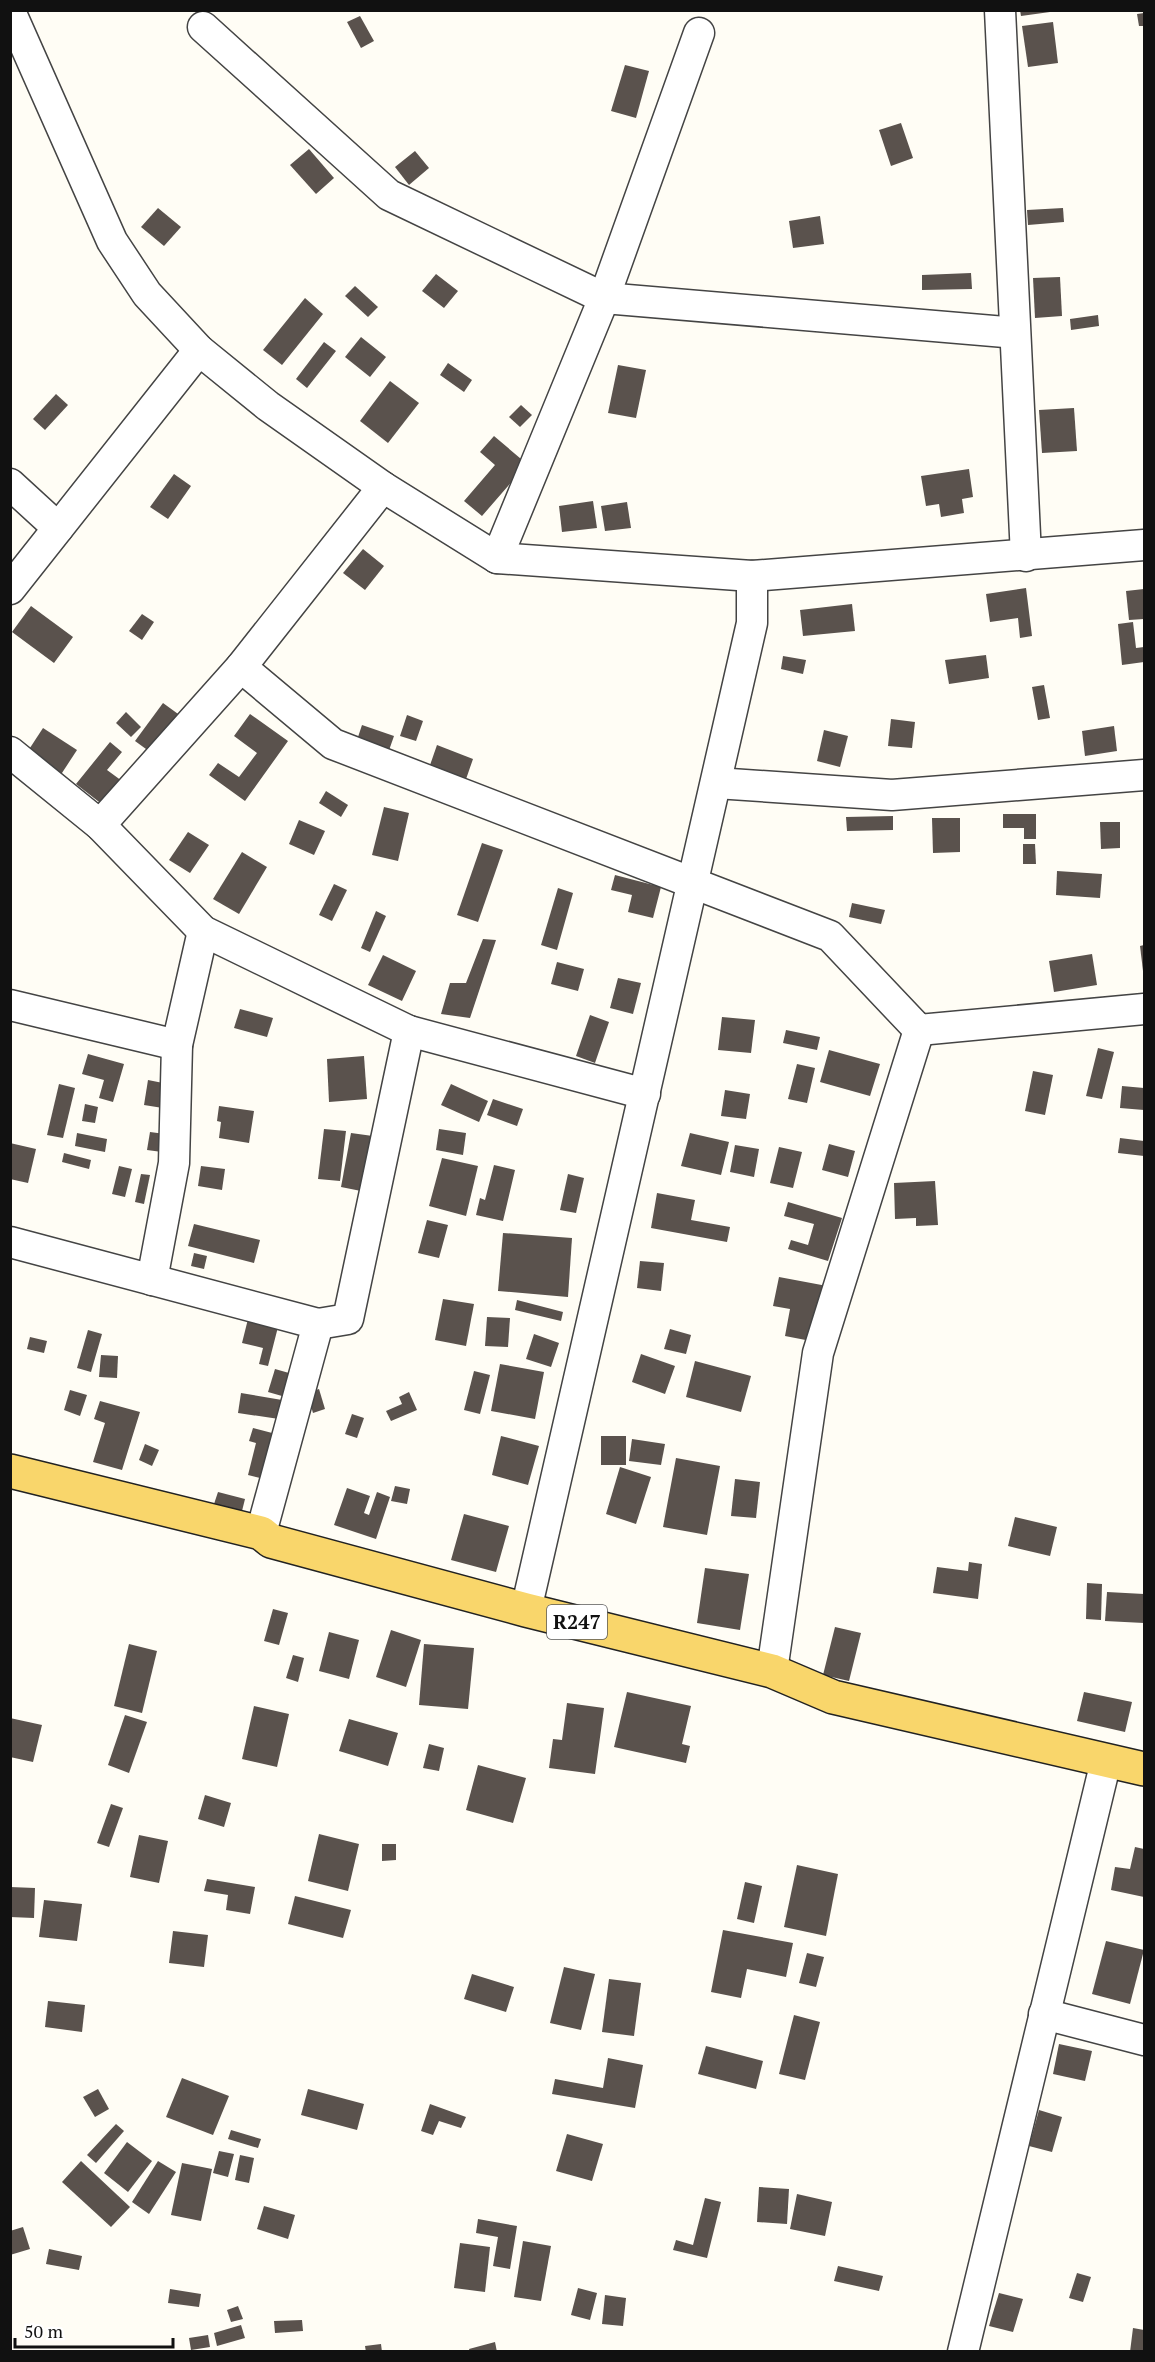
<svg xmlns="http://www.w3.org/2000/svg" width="1155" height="2362" font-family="'PT Serif',serif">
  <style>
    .building { fill: #5a524d }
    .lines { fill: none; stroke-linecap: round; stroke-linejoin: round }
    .minor-casing { stroke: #444; stroke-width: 33 }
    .major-casing { stroke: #222; stroke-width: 36 }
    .minor { stroke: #fff; stroke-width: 30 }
    .major { stroke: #f9d66b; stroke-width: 33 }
    .labels { text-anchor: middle; stroke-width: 6; stroke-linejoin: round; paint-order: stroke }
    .shield { fill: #fff; stroke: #585858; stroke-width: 1.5 }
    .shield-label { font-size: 20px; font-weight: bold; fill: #111 }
  </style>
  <rect width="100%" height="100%" fill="#fffdf5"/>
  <g class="building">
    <polygon points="1020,10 1050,10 1050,12 1021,16"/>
    <polygon points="1144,13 1144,26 1139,26 1137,14"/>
    <polygon points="360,16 374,41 361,48 347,22"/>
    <polygon points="1053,22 1058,63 1028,67 1022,26"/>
    <polygon points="625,65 649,71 636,118 611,111"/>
    <polygon points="901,123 913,158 891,166 879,130"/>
    <polygon points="309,149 334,178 316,194 290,165"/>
    <polygon points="415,151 429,168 409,185 395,167"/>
    <polygon points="158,208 181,227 164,246 141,227"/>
    <polygon points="1063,208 1064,222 1028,225 1027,210"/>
    <polygon points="820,216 824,244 793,248 789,221"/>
    <polygon points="971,273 972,289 922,290 922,275"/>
    <polygon points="436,274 458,291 444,308 422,291"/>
    <polygon points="1060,277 1062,316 1035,318 1033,278"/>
    <polygon points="355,286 378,307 368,317 345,296"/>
    <polygon points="305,298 323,314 282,365 263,350"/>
    <polygon points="1098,315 1099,326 1071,330 1070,319"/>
    <polygon points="361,337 386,357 370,377 345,357"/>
    <polygon points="324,342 336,351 307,388 296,379"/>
    <polygon points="448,363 472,380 464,392 440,375"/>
    <polygon points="618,365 646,370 636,418 608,413"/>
    <polygon points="390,381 419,403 388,443 360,421"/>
    <polygon points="56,394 68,405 45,430 33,419"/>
    <polygon points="521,405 532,415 520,427 509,417"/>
    <polygon points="1074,408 1077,451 1042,453 1039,410"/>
    <polygon points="494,436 527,464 482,516 464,501 495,465 480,452"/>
    <polygon points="969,469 973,497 962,499 964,513 941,517 939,504 926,506 921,476"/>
    <polygon points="174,474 191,486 168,519 150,507"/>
    <polygon points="593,501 597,528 562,532 559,506"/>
    <polygon points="627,502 631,528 605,531 601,506"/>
    <polygon points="363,549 384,566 365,590 343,573"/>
    <polygon points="1026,588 1032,636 1020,638 1018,618 990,622 986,594"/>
    <polygon points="1144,589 1144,619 1129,620 1126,591"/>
    <polygon points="852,604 855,631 803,636 800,610"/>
    <polygon points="31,606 73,637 54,663 12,632"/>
    <polygon points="142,614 154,622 142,640 129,631"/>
    <polygon points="1133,622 1136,648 1144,647 1144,662 1122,665 1118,624"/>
    <polygon points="986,655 989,678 949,684 945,660"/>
    <polygon points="783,656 806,660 803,674 781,669"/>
    <polygon points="1044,685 1050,718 1038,720 1032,687"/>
    <polygon points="163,703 185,719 157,757 135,741"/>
    <polygon points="126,712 141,727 131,737 116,723"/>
    <polygon points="250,714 288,741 245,801 209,775 218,763 239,777 257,753 234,736"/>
    <polygon points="407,715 423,721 416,741 400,736"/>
    <polygon points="891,719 915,722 912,748 888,746"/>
    <polygon points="362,725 394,736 387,756 355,746"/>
    <polygon points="1114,726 1117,751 1085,756 1082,731"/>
    <polygon points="43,728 77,750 60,776 26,754"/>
    <polygon points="824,730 848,736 840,767 817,761"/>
    <polygon points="110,742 122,752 107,770 122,781 103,805 76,784"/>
    <polygon points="437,745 473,759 465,782 429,768"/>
    <polygon points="326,791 348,805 341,817 319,803"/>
    <polygon points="384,807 409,813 398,861 372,855"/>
    <polygon points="1003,814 1036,814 1036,839 1024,839 1024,828 1003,828"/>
    <polygon points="893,816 893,830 847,831 846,817"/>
    <polygon points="932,818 960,818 960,852 933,853"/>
    <polygon points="299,820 325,831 314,855 289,844"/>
    <polygon points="1100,822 1120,822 1120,848 1101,849"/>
    <polygon points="188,832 209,845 190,873 169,860"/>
    <polygon points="482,843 503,850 478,922 457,915"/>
    <polygon points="1023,844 1035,844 1036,864 1023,864"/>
    <polygon points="242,852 267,867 239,914 213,899"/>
    <polygon points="1057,871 1102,874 1100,898 1056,895"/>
    <polygon points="615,875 661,887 653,918 628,912 632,895 611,890"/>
    <polygon points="334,884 347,890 332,921 319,915"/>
    <polygon points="558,888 573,893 557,950 541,945"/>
    <polygon points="852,903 885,910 881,924 849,917"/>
    <polygon points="376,911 386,916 370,952 361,948"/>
    <polygon points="483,939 496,940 470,1018 441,1014 450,983 466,983"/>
    <polygon points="1144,945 1144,971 1143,971 1140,946"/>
    <polygon points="1092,954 1097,985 1054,992 1049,961"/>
    <polygon points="383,955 416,971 402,1001 368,985"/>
    <polygon points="557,962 584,969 578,991 551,984"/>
    <polygon points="618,978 641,983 633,1014 610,1008"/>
    <polygon points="240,1009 273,1018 267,1037 234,1028"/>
    <polygon points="590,1015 609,1022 595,1063 576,1056"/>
    <polygon points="722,1017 755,1020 751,1053 718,1050"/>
    <polygon points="786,1030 820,1037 817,1050 783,1043"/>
    <polygon points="1098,1048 1114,1052 1102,1099 1086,1096"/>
    <polygon points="829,1050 880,1064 870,1096 820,1082"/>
    <polygon points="88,1054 124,1064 113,1102 99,1098 104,1080 82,1074"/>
    <polygon points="364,1056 367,1099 329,1102 327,1059"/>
    <polygon points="797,1064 815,1068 807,1103 788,1099"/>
    <polygon points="1033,1071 1053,1075 1045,1115 1025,1111"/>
    <polygon points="148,1080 173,1085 169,1109 144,1105"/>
    <polygon points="59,1084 75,1088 63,1138 47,1135"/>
    <polygon points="451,1084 488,1101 479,1122 441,1105"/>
    <polygon points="1122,1086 1144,1088 1144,1110 1120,1108"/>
    <polygon points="725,1090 750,1094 746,1119 721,1116"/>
    <polygon points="493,1099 523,1109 517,1126 487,1115"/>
    <polygon points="85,1104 98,1107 95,1123 82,1121"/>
    <polygon points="219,1106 254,1111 249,1143 219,1138 221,1122 217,1121"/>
    <polygon points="324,1129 346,1131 340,1181 318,1179"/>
    <polygon points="439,1129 466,1133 463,1155 436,1150"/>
    <polygon points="150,1132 165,1134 162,1152 147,1150"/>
    <polygon points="77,1133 107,1139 105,1152 75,1146"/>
    <polygon points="351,1133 380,1137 371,1193 341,1187"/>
    <polygon points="690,1133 729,1142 721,1175 681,1166"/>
    <polygon points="1120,1138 1144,1141 1144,1156 1118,1153"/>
    <polygon points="10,1143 36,1149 28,1183 10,1179"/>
    <polygon points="829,1144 855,1151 848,1177 822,1170"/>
    <polygon points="735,1145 759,1149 754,1177 730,1172"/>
    <polygon points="779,1147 802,1152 793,1188 770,1183"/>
    <polygon points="64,1153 91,1160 89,1169 62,1162"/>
    <polygon points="442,1158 478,1166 466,1216 429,1206"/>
    <polygon points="494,1165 515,1170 503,1221 476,1215 480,1198 485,1200"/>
    <polygon points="119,1166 132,1169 125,1197 112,1194"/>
    <polygon points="201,1166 225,1169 222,1190 198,1186"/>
    <polygon points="141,1174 150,1175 144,1204 135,1202"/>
    <polygon points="568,1174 584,1178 576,1213 560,1210"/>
    <polygon points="935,1181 938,1225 916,1226 916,1218 895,1219 894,1183"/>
    <polygon points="657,1193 695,1200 691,1220 730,1227 727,1242 651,1228"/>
    <polygon points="788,1202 842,1218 828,1261 788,1249 791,1240 808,1245 814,1224 784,1216"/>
    <polygon points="427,1220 448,1225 439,1258 418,1253"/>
    <polygon points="194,1224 260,1240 254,1263 188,1246"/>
    <polygon points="503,1233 572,1238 568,1297 498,1291"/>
    <polygon points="194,1253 207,1256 204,1269 191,1266"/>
    <polygon points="640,1261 664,1263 661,1291 637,1288"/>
    <polygon points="779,1277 827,1286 816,1342 785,1336 790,1309 773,1306"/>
    <polygon points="443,1299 474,1304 466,1346 435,1340"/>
    <polygon points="517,1300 563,1312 561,1321 515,1310"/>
    <polygon points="487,1317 510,1318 508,1347 485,1346"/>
    <polygon points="248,1319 278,1327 268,1366 259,1364 263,1348 242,1343"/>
    <polygon points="670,1329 691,1335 686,1354 664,1349"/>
    <polygon points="88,1330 102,1334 91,1372 77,1368"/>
    <polygon points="534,1334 559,1343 551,1367 526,1359"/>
    <polygon points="30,1337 47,1341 44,1353 27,1349"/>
    <polygon points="641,1354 675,1366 665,1394 632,1382"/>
    <polygon points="101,1355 118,1356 117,1378 99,1377"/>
    <polygon points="695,1361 751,1376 741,1412 686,1397"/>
    <polygon points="500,1364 544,1372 535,1419 491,1411"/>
    <polygon points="275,1369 289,1373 282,1396 268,1392"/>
    <polygon points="474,1371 490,1375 480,1414 464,1410"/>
    <polygon points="319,1389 325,1409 313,1413 307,1393"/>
    <polygon points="70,1390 87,1395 80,1416 64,1410"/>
    <polygon points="409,1392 417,1410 391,1421 386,1411 402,1404 399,1397"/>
    <polygon points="241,1393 282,1400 279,1419 238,1413"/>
    <polygon points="100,1401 140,1412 122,1470 93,1462 105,1423 94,1419"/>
    <polygon points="352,1414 364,1418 357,1438 345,1434"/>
    <polygon points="253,1428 276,1434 264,1479 248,1475 256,1443 249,1441"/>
    <polygon points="501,1436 539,1446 528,1485 492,1475"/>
    <rect x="601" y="1436" width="25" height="29"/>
    <polygon points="632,1439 665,1444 661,1465 629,1461"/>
    <polygon points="145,1444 159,1450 152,1466 139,1460"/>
    <polygon points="676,1458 720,1466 707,1535 663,1527"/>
    <polygon points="620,1467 651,1477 636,1524 606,1514"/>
    <polygon points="735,1479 760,1482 756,1518 731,1516"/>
    <polygon points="395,1486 410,1489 407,1504 391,1501"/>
    <polygon points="347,1488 370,1496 364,1513 369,1515 377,1492 390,1497 376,1539 334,1525"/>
    <polygon points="218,1492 245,1499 242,1511 214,1504"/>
    <polygon points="464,1514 509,1526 496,1572 451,1560"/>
    <polygon points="1015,1517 1057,1527 1050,1556 1008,1546"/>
    <polygon points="969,1562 982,1564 978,1599 933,1593 937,1567 968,1571"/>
    <polygon points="705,1568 749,1574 740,1630 697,1623"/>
    <polygon points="1087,1583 1102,1584 1101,1620 1086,1619"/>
    <polygon points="1107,1592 1144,1594 1144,1623 1105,1621"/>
    <polygon points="273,1609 288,1613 279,1645 264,1641"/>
    <polygon points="835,1627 861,1633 849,1681 823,1675"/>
    <polygon points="391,1630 421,1640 406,1687 376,1677"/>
    <polygon points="329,1632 359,1640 349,1679 319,1671"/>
    <polygon points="129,1644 157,1651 142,1713 114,1706"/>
    <polygon points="424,1644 474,1648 468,1709 419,1705"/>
    <polygon points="293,1655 304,1658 298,1682 286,1678"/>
    <polygon points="627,1692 691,1706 682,1744 690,1746 686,1763 614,1747"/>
    <polygon points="1084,1692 1132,1702 1125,1732 1077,1721"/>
    <polygon points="567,1703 604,1708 595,1774 549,1768 553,1739 562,1740"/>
    <polygon points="254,1706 289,1714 277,1767 242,1759"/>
    <polygon points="125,1715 147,1722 129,1773 108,1765"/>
    <polygon points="10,1718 42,1725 33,1762 10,1757"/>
    <polygon points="349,1719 398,1733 388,1766 339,1751"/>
    <polygon points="429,1744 444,1748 439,1771 423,1768"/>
    <polygon points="478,1765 526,1778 513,1823 466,1810"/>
    <polygon points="205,1795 231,1803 224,1827 198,1819"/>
    <polygon points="111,1804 123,1808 109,1847 97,1843"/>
    <polygon points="319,1834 359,1844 348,1891 308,1881"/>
    <polygon points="139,1835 168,1841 159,1883 130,1877"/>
    <polygon points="382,1844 396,1844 396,1860 382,1861"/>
    <polygon points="1135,1847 1144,1849 1144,1897 1111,1890 1115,1867 1130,1869"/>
    <polygon points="797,1865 838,1874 826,1936 784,1927"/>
    <polygon points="207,1879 255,1887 250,1914 226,1910 228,1895 204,1891"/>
    <polygon points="745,1882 762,1886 754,1923 737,1919"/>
    <polygon points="10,1887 35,1888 34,1918 10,1917"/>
    <polygon points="295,1896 351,1910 343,1938 288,1924"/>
    <polygon points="44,1900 82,1904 77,1941 39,1937"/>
    <polygon points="723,1930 793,1943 786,1977 747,1969 741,1998 711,1992"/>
    <polygon points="173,1931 208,1935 204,1967 169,1963"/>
    <polygon points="1106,1941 1144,1950 1130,2004 1092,1994"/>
    <polygon points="807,1953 824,1957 816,1987 799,1983"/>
    <polygon points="564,1967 595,1974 581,2030 550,2023"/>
    <polygon points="472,1974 514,1987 506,2012 464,1999"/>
    <polygon points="609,1979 641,1983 634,2036 602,2032"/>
    <polygon points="48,2001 85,2005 82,2032 45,2027"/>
    <polygon points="794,2015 820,2022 805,2080 779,2074"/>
    <polygon points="1059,2044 1092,2051 1085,2081 1053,2074"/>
    <polygon points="706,2046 763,2061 756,2089 698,2074"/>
    <polygon points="608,2058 643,2065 635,2108 552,2094 555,2079 603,2088"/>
    <polygon points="182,2078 229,2096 213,2135 166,2117"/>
    <polygon points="98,2089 109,2109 95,2117 83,2097"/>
    <polygon points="308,2089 364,2104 357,2130 301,2115"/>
    <polygon points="430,2104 466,2117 461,2128 439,2121 433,2135 421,2131"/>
    <polygon points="1039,2110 1062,2117 1052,2152 1029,2146"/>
    <polygon points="116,2124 124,2131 96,2163 87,2155"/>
    <polygon points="231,2130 261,2139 258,2148 228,2139"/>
    <polygon points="567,2134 603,2144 592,2181 556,2171"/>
    <polygon points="127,2142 152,2161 128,2192 104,2173"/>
    <polygon points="219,2151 234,2154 228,2177 213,2173"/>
    <polygon points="240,2155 254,2158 249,2183 235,2180"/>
    <polygon points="81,2161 130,2207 111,2227 62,2182"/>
    <polygon points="158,2161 176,2172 149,2214 132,2202"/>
    <polygon points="182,2163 212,2169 201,2221 171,2215"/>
    <polygon points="759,2187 789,2189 787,2224 757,2222"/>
    <polygon points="797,2194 832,2202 825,2236 790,2229"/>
    <polygon points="705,2198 721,2202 707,2258 673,2250 676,2240 693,2245"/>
    <polygon points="264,2206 295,2215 288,2239 257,2229"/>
    <polygon points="478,2219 517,2226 510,2269 493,2266 498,2237 476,2233"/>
    <polygon points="23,2227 30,2249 10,2255 10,2231"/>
    <polygon points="523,2241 551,2246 541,2301 514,2297"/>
    <polygon points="460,2243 490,2247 485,2292 454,2288"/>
    <polygon points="49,2249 82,2256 79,2270 46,2264"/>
    <polygon points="838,2266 883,2276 879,2291 834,2281"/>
    <polygon points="1077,2273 1091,2277 1083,2302 1069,2298"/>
    <polygon points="578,2288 597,2293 590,2320 571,2315"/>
    <polygon points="170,2289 201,2294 199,2307 168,2303"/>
    <polygon points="999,2293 1023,2299 1013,2332 989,2326"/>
    <polygon points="605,2295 626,2298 623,2326 602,2324"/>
    <polygon points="238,2306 243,2319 231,2322 227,2310"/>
    <polygon points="302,2320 303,2331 275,2333 274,2321"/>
    <polygon points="241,2325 245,2338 217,2346 214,2333"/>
    <polygon points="1133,2328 1144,2330 1144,2352 1130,2352"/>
    <polygon points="208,2335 210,2347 191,2350 189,2338"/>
    <polygon points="495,2342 497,2352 470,2352 469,2349"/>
    <polygon points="381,2344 382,2352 366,2352 365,2346"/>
  </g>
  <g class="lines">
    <g class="minor-casing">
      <g id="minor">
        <polyline points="1000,10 1026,556"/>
        <polyline points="10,11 112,241 147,294 199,350 268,406 383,487 497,558 752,576 1144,545"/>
        <polyline points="203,27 389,195 604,298 1005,332"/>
        <polyline points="10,484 58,528"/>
        <polyline points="383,487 241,667 333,744 830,936 919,1030 1144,1009"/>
        <polyline points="497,558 604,298 699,33"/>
        <polyline points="10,589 199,350"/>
        <polyline points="10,752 100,825 203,931 409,1031 645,1094"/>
        <polyline points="716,783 892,795 1144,775"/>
        <polyline points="100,825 241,667"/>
        <polyline points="10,1005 177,1045 203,931"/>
        <polyline points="10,1242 318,1324 261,1533"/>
        <polyline points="152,1280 174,1163 177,1045"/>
        <polyline points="318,1324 348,1319 409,1031"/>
        <polyline points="526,1610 752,623 752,576"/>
        <polyline points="772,1671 818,1353 919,1030"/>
        <polyline points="1044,2014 1144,2040"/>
        <polyline points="963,2352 1106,1761"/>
      </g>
    </g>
    <g class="major-casing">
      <polyline id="major" points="10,1471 261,1533 271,1541 526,1610 772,1671 833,1697 1144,1769"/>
    </g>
    <use href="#minor" class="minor"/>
    <use href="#major" class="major"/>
  </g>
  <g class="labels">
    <rect class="shield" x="547" y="1605" width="60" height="34" rx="4.5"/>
    <g class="shield-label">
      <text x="577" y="1629">R247</text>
    </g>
  </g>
  <rect width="1155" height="2362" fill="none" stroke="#111111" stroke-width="24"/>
  <path d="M15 2338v9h158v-9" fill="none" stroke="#111111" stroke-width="3"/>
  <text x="24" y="2338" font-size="18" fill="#111111" stroke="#ffffff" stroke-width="4.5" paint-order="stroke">50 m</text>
</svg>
